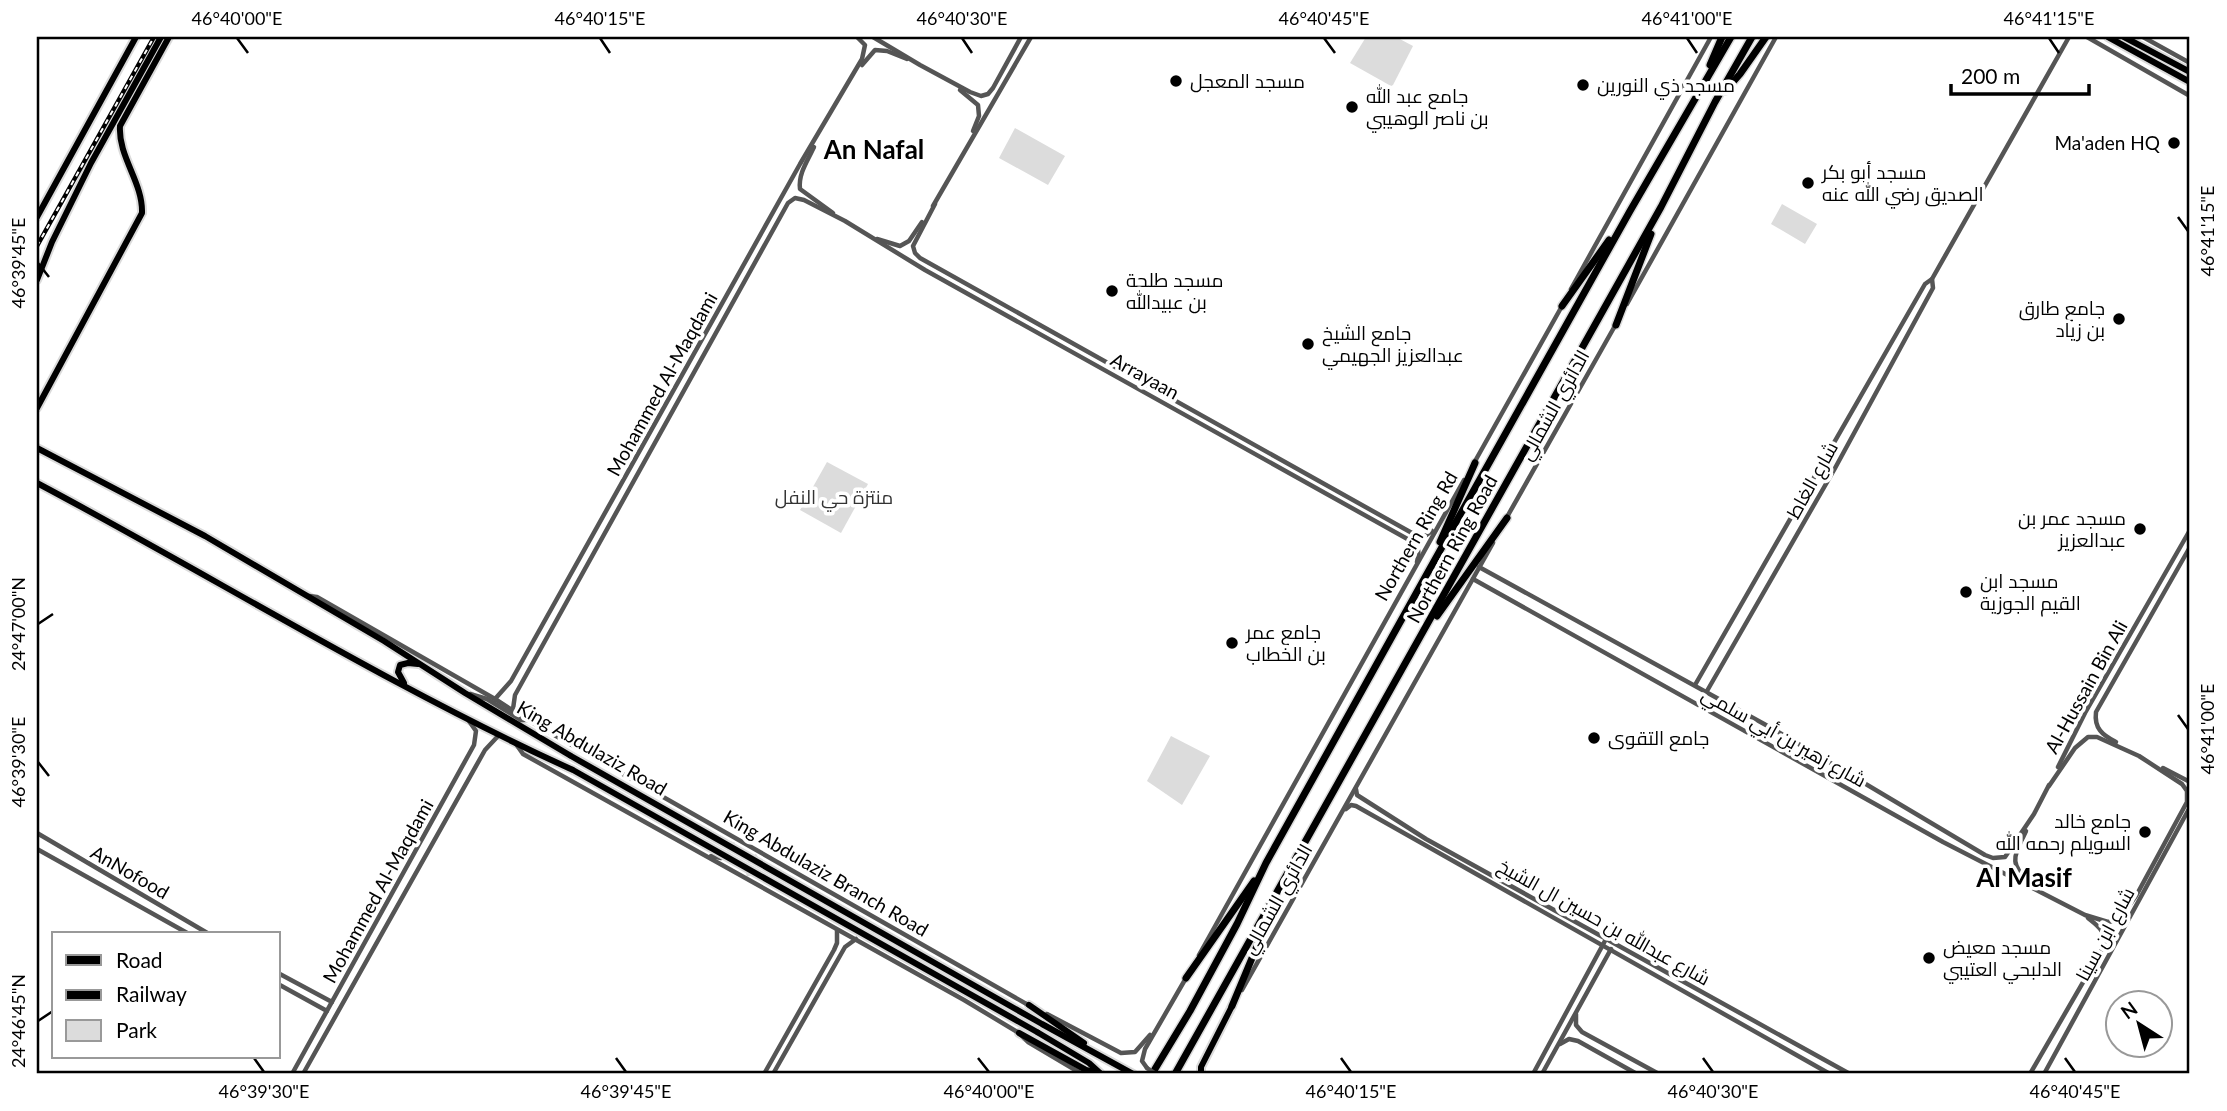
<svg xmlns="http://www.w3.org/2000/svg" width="2227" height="1111" font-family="Lato,Cairo,sans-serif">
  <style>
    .green { fill: #dcdcdc }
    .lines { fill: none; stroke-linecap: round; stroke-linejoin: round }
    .tertiary-tunnel { stroke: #d9d9d9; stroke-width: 4.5; stroke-dasharray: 4.5 2; stroke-linecap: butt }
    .primary-casing { stroke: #dbdbdb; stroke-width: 10 }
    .motorway-casing { stroke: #dbdbdb; stroke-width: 10 }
    .tertiary { stroke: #555; stroke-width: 4.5 }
    .primary { stroke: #000; stroke-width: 6 }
    .motorway { stroke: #000; stroke-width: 7 }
    .rail-casing { stroke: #000; stroke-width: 4.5 }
    .rail { stroke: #fff; stroke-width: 2; stroke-dasharray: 5; stroke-linecap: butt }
    .primary-bridge-casing { stroke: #dbdbdb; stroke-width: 10; stroke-linecap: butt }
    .tertiary-bridge { stroke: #555; stroke-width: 4.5 }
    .primary-bridge { stroke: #000; stroke-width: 6 }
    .ticks { fill: none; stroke: #000; stroke-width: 2.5 }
    .poi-dot { fill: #000; stroke: #fff; stroke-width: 2.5 }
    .labels { text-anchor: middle; stroke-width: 7; stroke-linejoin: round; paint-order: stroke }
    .poi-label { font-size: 19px; fill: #000; stroke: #fff; text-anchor: start }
    .street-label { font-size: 19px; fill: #000; stroke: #fff }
    .park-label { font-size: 19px; fill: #333; stroke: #fff }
    .district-label { font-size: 26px; font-weight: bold; fill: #000; stroke: #fff }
    .neatline { fill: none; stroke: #000; stroke-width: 2.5 }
    .ticks-label { font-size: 18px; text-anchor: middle; fill: #000 }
  </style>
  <rect width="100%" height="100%" fill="#fff"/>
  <g class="green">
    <polygon points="1366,37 1396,37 1413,46 1393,85 1391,86 1350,63"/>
    <polygon points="1015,128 1065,156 1048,185 999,158"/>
    <polygon points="1782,204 1817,224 1805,244 1771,224"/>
    <polygon points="827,462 868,484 841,533 800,510"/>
    <polygon points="1171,736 1210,756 1182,805 1147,781"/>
  </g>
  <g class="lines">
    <g class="tertiary-tunnel">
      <polyline points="725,856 729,852 733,842"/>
      <path d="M749,876C746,866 750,860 758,855"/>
    </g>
    <g class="primary-casing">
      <g id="primary">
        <polyline points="2108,37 2190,82"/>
        <polyline points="2124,37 2190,72"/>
        <polyline points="37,217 136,37"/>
        <polyline points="37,280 52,242 91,163 161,37"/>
        <path d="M37,408L142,213C143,182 118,157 120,126L169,37"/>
        <polyline points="37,448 205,536 384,641 465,693 571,756"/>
        <path d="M37,483C216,578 388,686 573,770"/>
        <polyline points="404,683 398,672 400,665 408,663 418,664"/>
        <polyline points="1029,1005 1084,1043"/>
        <polyline points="1042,1024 1133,1074"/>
        <polyline points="1037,1032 1089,1063 1100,1073"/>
        <polyline points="1019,1033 1086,1070 1099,1073"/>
        <polyline points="1201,1074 1201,1067 1232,1006"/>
      </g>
    </g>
    <g class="motorway-casing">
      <g id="motorway">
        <polyline points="1710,65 1722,37"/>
        <polyline points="1725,91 1740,74 1766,37"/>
        <polyline points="1562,306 1609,240"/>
        <polyline points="1616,325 1651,234"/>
        <polyline points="1440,542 1475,463"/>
        <polyline points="1437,616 1507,518"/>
        <polyline points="1186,978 1254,881"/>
        <polyline points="1232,1006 1275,903"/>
        <polyline points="1155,1069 1190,1011 1237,924 1266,863 1423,581 1630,211 1731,37"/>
        <polyline points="1175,1074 1661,207 1715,102 1752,37"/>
      </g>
    </g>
    <g class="tertiary">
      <polyline points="873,37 920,65 970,92 981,96 988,94 993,88 1021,37"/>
      <polyline points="2087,37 2190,96"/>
      <polyline points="2143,37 2190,63"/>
      <polyline points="862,65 875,50 887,51 907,59"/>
      <polyline points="960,90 978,105 979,116 973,131"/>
      <path d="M814,147C808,160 798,174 800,189L833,213"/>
      <polyline points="935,204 913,246 915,253 920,258 1412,533 1425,536 1432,531"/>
      <polyline points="933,206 1031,37"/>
      <polyline points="877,239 900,246 909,241 922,222"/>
      <polyline points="1571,289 1711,37"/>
      <polyline points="1627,304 1776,37"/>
      <polyline points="1474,463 1562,306"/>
      <polyline points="1507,517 1616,324"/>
      <polyline points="1479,567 1775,730 1985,855 1993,858 2005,857 2034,814 2049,785"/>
      <polyline points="1473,579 1943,842 2085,915 2108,922 2119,920 2136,896 2187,802 2187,791 2182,784 2139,756 2097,737 2088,737 2075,748 2049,786"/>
      <polyline points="309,596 317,597 495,699 526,719"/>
      <polyline points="1695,685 1925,284 1932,279 2069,37"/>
      <polyline points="1707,691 1834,470 1933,288 1932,279"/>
      <polyline points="470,694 487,699 521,720 528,720 1030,1006"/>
      <polyline points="495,699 511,681 800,164 862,59 865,45 857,37"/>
      <path d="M513,709L515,695L788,203L795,198L804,200L845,221L925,270L1411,541C1420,547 1419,553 1417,562"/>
      <path d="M2116,742C2102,735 2094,728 2096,712L2190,547"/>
      <polyline points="516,744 523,754 964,1000 1019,1033 1028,1042 1082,1074"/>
      <polyline points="2058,767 2085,713 2190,530"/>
      <polyline points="2163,768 2190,782"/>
      <polyline points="1356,789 1357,795 1426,839 1850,1074"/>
      <polyline points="1346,809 1351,805 1356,806 1830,1074"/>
      <path d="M2026,831C2014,857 2008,862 2030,884"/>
      <polyline points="37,833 209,934"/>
      <polyline points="37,849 189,934"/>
      <polyline points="711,856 721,858"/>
      <polyline points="1199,955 1464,480"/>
      <polyline points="278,973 332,1002"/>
      <polyline points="278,984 327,1011"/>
      <polyline points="1242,990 1493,543"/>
      <polyline points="1047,1014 1121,1053 1135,1052 1150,1035"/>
      <polyline points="1576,1014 1576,1025 1582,1032 1659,1074"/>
      <polyline points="1560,1044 1569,1039 1578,1041 1637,1074"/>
      <polyline points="1147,1068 1142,1061 1145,1049 1186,978"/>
      <polyline points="292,1074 474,745 476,731 469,721"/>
      <polyline points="303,1074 485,750 499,735"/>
      <polyline points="764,1074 834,950 837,943 837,930"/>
      <polyline points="773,1074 845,947 856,939"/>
      <polyline points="1533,1074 1606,939"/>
      <polyline points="1542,1074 1611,949"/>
      <path d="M2030,1074L2104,946C2106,931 2098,926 2088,918"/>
      <polyline points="2044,1074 2190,807"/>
    </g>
    <use href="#primary" class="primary"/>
    <use href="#motorway" class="motorway"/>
    <g class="rail-casing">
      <polyline id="rail" points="37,246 154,37"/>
    </g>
    <use href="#rail" class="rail"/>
    <g class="primary-bridge-casing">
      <g id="primary-bridge">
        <polyline points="571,756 1042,1024"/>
        <polyline points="573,770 1037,1032"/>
      </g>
    </g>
    <polyline class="tertiary-bridge" points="1147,1068 1156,1074"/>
    <use href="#primary-bridge" class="primary-bridge"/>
  </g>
  <path class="ticks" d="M237,38L248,53M600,38L610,53M962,38L972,53M1324,38L1335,53M1687,38L1697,53M2049,38L2059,53M2178,217L2188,231M38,263L49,277M38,624L53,614M2178,715L2188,729M38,762L49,776M38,1021L53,1011M254,1058L264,1072M616,1058L626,1072M978,1058L989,1072M1341,1058L1351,1072M1703,1058L1713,1072M2065,1058L2075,1072"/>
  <g class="poi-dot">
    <circle cx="1176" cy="81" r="7"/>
    <circle cx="1583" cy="85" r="7"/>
    <circle cx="1352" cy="107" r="7"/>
    <circle cx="2174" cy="143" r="7"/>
    <circle cx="1808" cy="183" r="7"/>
    <circle cx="1112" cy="291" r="7"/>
    <circle cx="2119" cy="319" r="7"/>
    <circle cx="1308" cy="344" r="7"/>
    <circle cx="2140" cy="529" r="7"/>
    <circle cx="1966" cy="592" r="7"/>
    <circle cx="1232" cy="643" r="7"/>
    <circle cx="1594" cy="738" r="7"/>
    <circle cx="2145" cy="832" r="7"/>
    <circle cx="1929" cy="958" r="7"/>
  </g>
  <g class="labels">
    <g class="poi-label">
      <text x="1190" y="88">مسجد المعجل</text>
      <text x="1597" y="92">مسجد ذي النورين</text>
      <text x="1366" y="103">جامع عبد الله<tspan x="1366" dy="22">بن ناصر الوهيبي</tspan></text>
      <text x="2160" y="150" text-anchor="end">Ma'aden HQ</text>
      <text x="1822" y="179">مسجد أبو بكر<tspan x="1822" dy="22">الصديق رضي الله عنه</tspan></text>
      <text x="1126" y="287">مسجد طلحة<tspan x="1126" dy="22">بن عبيدالله</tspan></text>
      <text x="2105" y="315" text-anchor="end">جامع طارق<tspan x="2105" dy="22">بن زياد</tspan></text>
      <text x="1322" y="340">جامع الشيخ<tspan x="1322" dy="22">عبدالعزيز الجهيمي</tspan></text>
      <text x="2126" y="525" text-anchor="end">مسجد عمر بن<tspan x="2126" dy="22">عبدالعزيز</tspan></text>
      <text x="1980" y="588">مسجد ابن<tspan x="1980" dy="22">القيم الجوزية</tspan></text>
      <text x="1246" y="639">جامع عمر<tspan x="1246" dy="22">بن الخطاب</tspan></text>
      <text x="1608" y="745">جامع التقوى</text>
      <text x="2131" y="828" text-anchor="end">جامع خالد<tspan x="2131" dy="22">السويلم رحمه الله</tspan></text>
      <text x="1943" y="954">مسجد معيض<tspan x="1943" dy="22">الدلبحي العتيبي</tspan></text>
    </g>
    <g class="street-label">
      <text transform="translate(1145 376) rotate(29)" y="7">Arrayaan</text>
      <text transform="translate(662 384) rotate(-61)" y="7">Mohammed Al-Maqdami</text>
      <text transform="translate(1554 405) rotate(-61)" y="7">الدائري الشمالي</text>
      <text transform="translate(1812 480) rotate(-61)" y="7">شارع الغاط</text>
      <text transform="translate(1416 536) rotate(-60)" y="7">Northern Ring Rd</text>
      <text transform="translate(1452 549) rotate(-61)" y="7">Northern Ring Road</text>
      <text transform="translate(2086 687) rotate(-61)" y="7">Al-Hussain Bin Ali</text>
      <text transform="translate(1784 737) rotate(29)" y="7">شارع زهير بن أبي سلمي</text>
      <text transform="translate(592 748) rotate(30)" y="7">King Abdulaziz Road</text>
      <text transform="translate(130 872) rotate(30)" y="7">AnNofood</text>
      <text transform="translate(826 873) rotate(30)" y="7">King Abdulaziz Branch Road</text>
      <text transform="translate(378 891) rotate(-61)" y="7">Mohammed Al-Maqdami</text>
      <text transform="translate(1277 899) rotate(-61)" y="7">الدائري الشمالي</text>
      <text transform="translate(1604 922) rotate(29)" y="7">شارع عبدالله بن حسين ال الشيخ</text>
      <text transform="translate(2105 934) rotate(-62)" y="7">شارع ابن سينا</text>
    </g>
    <g class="park-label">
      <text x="834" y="504">منتزة حي النفل</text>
    </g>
    <g class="district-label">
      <text x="874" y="159">An Nafal</text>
      <text x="2024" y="887">Al Masif</text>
    </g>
  </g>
  <rect width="2227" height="1111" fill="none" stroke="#ffffff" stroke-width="77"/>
  <rect x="52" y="932" width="228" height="126" fill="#ffffff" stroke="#999999" stroke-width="2"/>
  <rect x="66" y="955" width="35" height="10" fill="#000000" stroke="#999999" stroke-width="2"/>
  <text x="116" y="968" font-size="21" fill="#000000">Road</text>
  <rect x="66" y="990" width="35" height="10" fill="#000000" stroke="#999999" stroke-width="2"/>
  <text x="116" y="1002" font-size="21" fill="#000000">Railway</text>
  <rect x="66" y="1020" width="35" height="21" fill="#dcdcdc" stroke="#999999" stroke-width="2"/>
  <text x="116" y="1038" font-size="21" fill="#000000">Park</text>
  <g transform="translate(2139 1024) rotate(324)"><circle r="33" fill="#ffffff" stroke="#999999" stroke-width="2"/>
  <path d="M0-5L12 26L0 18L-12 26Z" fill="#000000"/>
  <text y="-10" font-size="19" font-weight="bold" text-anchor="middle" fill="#000000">N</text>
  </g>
  <path d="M1951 84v10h138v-10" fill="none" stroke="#000000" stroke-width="3.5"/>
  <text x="1961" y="84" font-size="21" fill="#000000" stroke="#ffffff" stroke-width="5" paint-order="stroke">200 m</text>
  <rect x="38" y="38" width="2150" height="1034" class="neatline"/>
  <g class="ticks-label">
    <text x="237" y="25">46°40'00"E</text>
    <text x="600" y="25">46°40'15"E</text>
    <text x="962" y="25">46°40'30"E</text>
    <text x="1324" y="25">46°40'45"E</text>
    <text x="1687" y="25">46°41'00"E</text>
    <text x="2049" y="25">46°41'15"E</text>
    <text transform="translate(2208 231) rotate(-90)" y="6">46°41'15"E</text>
    <text transform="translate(19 263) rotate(-90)" y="6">46°39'45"E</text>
    <text transform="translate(19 624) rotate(-90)" y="6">24°47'00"N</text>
    <text transform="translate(2208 729) rotate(-90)" y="6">46°41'00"E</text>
    <text transform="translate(19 762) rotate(-90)" y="6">46°39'30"E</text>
    <text transform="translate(19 1021) rotate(-90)" y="6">24°46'45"N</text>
    <text x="264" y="1098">46°39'30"E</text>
    <text x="626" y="1098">46°39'45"E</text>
    <text x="989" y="1098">46°40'00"E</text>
    <text x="1351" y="1098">46°40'15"E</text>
    <text x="1713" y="1098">46°40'30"E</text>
    <text x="2075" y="1098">46°40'45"E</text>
  </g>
</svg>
